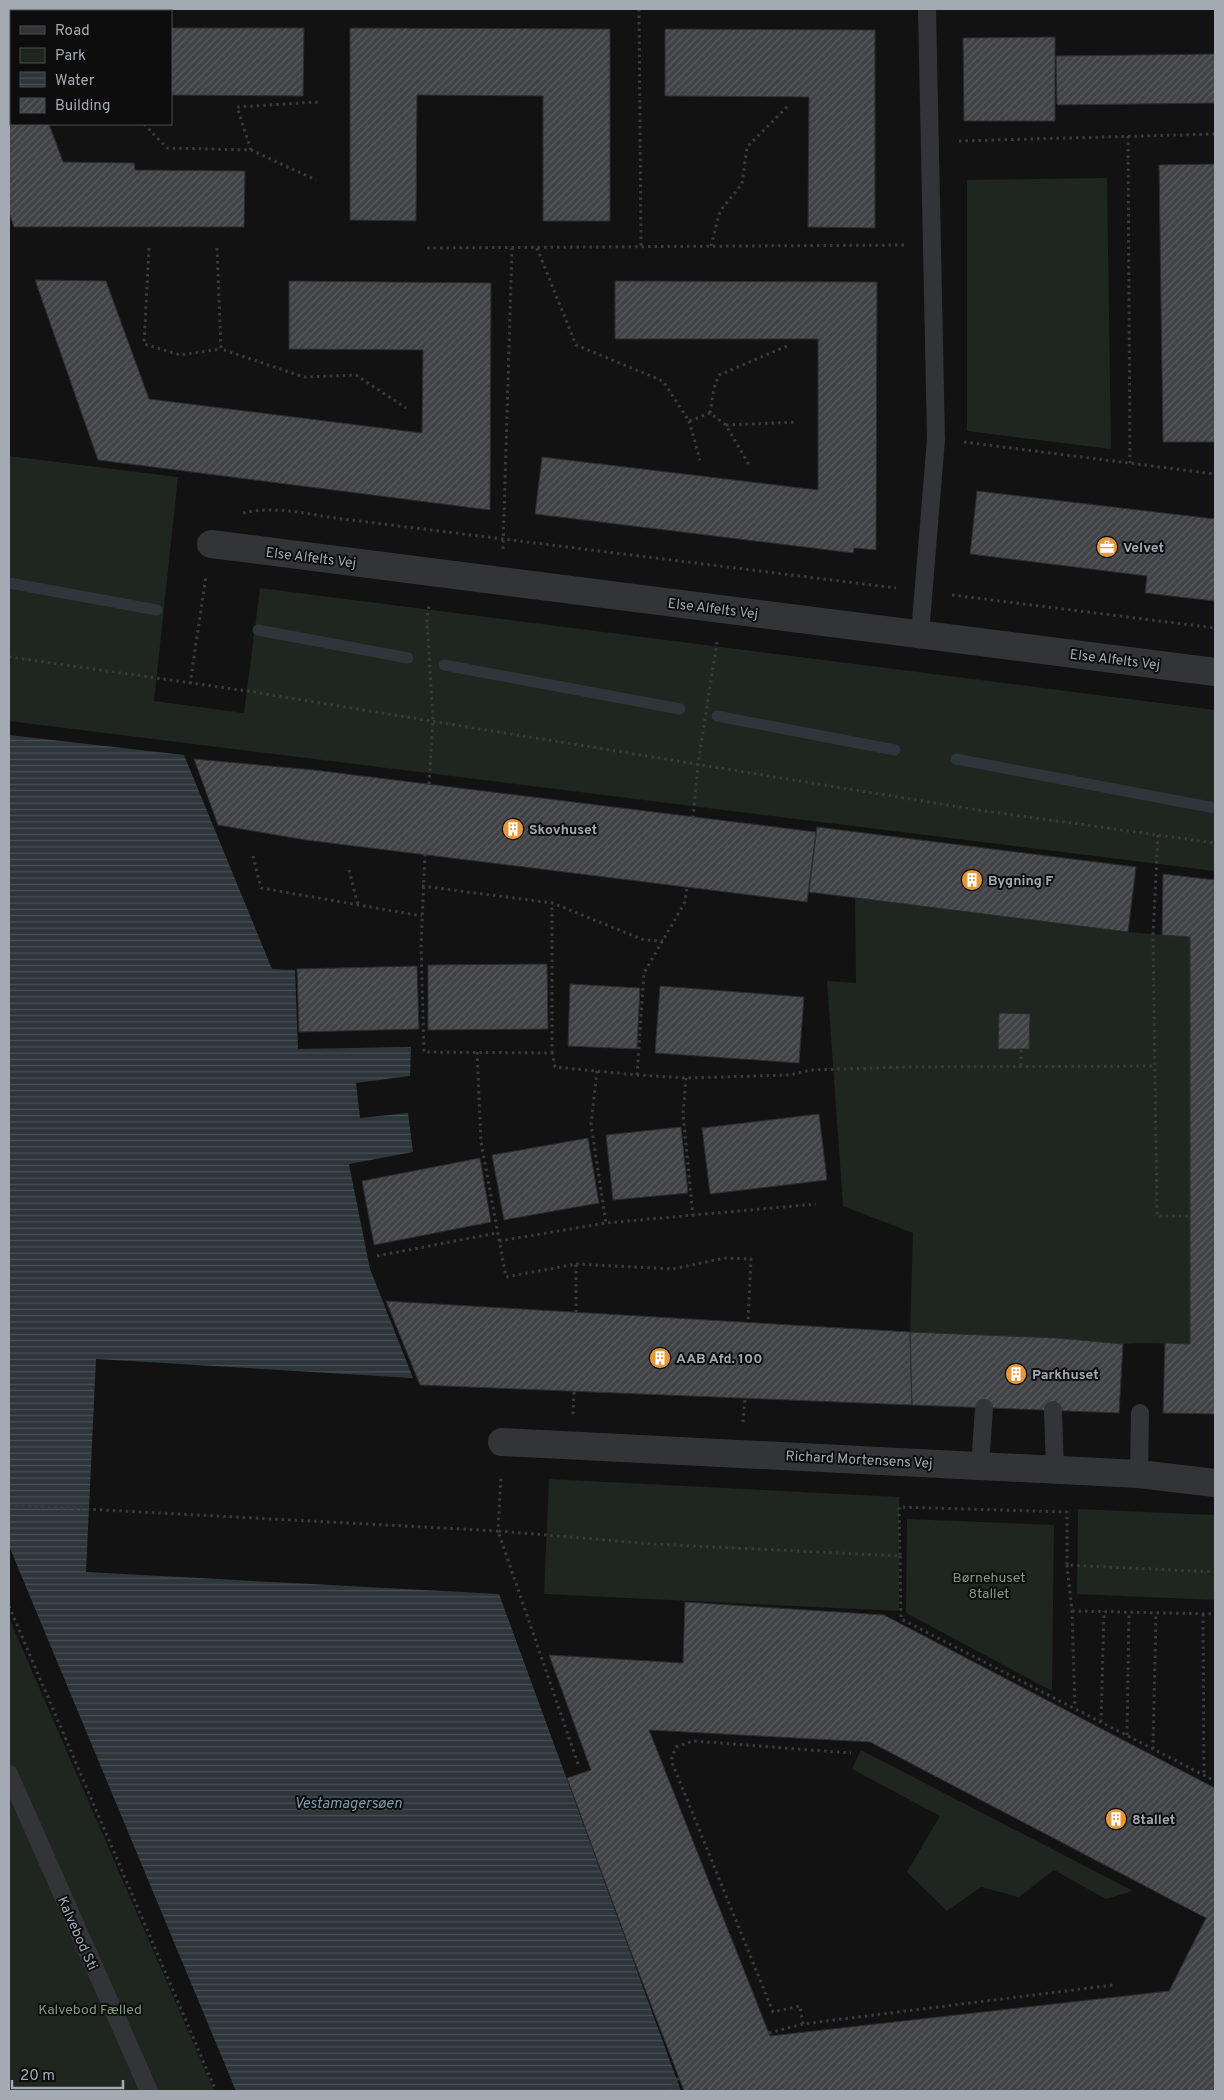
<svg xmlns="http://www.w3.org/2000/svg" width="1224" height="2100" font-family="Overpass,sans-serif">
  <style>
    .green { fill: #1e261f }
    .water { fill: url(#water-rules) }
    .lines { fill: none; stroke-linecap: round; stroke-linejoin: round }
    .stream { stroke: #2c363b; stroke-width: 11 }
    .building { fill: url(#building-hatch); stroke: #2c2c2f; fill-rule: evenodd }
    .path { stroke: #393b3f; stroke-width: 3; stroke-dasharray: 2.5 4; stroke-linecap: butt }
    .lane { stroke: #333438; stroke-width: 18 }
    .street { stroke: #333438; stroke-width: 28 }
    .labels { text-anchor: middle; stroke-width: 4; stroke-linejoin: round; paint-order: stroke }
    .poi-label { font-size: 14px; font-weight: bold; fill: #a4aab3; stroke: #0d0d0e; text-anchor: start }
    .street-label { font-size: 14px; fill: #a4aab3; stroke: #0d0d0e }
    .park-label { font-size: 14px; fill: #7e9d7c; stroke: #0d0d0e }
    .water-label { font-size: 15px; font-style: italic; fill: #7d9bac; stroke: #0d0d0e }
  </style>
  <defs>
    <pattern id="water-rules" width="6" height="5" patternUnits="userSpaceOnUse" patternTransform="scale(1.25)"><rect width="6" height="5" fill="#2c363b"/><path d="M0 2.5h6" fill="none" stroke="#485055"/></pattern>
    <pattern id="building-hatch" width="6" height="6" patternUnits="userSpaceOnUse" patternTransform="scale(1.25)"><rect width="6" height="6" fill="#414246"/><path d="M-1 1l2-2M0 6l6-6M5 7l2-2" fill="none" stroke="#595b5e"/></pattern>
  </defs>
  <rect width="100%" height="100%" fill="#121213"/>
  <g class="green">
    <polygon points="1107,178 1111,449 967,431 967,180"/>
    <polygon points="9,456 178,477 154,701 244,713 260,588 1215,710 1215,871 9,721"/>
    <polygon points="855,898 1128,932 1190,937 1190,1344 1142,1343 1123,1344 1057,1338 910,1332 913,1233 843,1206 827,981 856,983"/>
    <polygon points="549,1479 899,1497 899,1611 544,1594"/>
    <polygon points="1078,1509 1215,1515 1215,1600 1077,1594"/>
    <polygon points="907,1519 1054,1525 1052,1691 906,1613"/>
    <polygon points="9,1618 214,2091 9,2091"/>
    <polygon points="861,1750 1133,1891 1106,1899 1054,1870 1019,1897 981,1887 947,1911 907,1872 940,1816 852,1769"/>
  </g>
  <polygon class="water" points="9,735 184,755 272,969 295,970 298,1049 411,1047 410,1076 356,1083 360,1118 408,1113 413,1152 349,1164 370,1269 413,1378 96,1359 86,1572 499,1594 681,2091 236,2091 9,1546"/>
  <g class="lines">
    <g class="stream">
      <polyline points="9,583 157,610"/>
      <polyline points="258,630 408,658"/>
      <polyline points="444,665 680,709"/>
      <polyline points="717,716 895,750"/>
      <polyline points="956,759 1215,808"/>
    </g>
  </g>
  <g class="building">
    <polygon points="9,27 11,27 11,124 49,124 63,162 134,163 135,170 245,171 244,227 14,227 9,212"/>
    <polygon points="171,28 304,28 303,96 171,95"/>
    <polygon points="350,28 610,29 610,221 543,221 543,96 417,95 416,221 350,220"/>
    <polygon points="665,29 875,30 875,228 808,227 809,97 665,96"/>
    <polygon points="1055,37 1055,121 964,121 963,38"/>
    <polygon points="1215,54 1215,103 1057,105 1056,56"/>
    <polygon points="1215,164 1215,442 1163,442 1159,165"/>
    <polygon points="35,280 106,281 149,399 422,433 423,350 289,349 289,281 491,283 490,510 98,460"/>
    <polygon points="615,281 877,282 876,550 854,548 853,553 535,514 542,457 818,490 818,339 616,339 615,338"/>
    <polygon points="977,491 1215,519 1215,601 1145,593 1147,576 970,554"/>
    <polygon points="194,759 314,770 816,832 807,902 306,840 218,825"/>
    <polygon points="817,827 1136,867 1128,932 809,892"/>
    <polygon points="1163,874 1215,880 1215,1414 1163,1413 1165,1343 1190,1344 1190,937 1162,935"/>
    <polygon points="547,964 548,1029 428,1030 428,965"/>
    <polygon points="417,966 419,1029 299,1032 297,969"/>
    <polygon points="570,984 640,988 637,1049 568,1046"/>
    <polygon points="660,986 804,997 799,1063 655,1053"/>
    <polygon points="999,1013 1030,1014 1029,1049 998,1049"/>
    <polygon points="819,1114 827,1180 710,1194 702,1128"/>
    <polygon points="681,1127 688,1193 613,1200 606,1135"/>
    <polygon points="588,1138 599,1203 504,1220 492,1155"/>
    <polygon points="480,1158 491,1222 374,1245 362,1181"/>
    <polygon points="386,1301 910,1332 912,1405 420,1385"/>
    <polygon points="910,1332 1057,1338 1123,1344 1119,1413 912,1405"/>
    <path d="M685,1602L884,1615L1215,1788V2091H684L629,1947L567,1778L591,1770L549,1655L683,1663ZM649,1730L870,1742L1206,1918L1169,1991L770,2036Z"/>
  </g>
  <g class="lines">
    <g class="path">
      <polyline points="639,9 641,247"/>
      <polyline points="144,124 167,148 251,150 316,180"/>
      <polyline points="1128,136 1130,463"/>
      <polyline points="959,141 1215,134"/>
      <polyline points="251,150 237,107 318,102"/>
      <polyline points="711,246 720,211 742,184 747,147 790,104"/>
      <polyline points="149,248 144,344 180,355 221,349"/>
      <polyline points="217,248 221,349 304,377 356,375 406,408"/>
      <polyline points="427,248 905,245"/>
      <polyline points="537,248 576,345 663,381 689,421 710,413 726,425 749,465"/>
      <polyline points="710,413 714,388 719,375 787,346"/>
      <polyline points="689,421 700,460"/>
      <polyline points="726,425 797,422"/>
      <polyline points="964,442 1215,474"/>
      <path d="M243,513C276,505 310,515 343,519L896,588"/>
      <polyline points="503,549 512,248"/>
      <polyline points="952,595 1215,628"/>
      <polyline points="9,657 247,691 978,810 1215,843"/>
      <polyline points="190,684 206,576"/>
      <polyline points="429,784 433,721 427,619 429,605"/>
      <polyline points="693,818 698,764 717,642"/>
      <polyline points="1158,835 1153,935 1157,1216 1189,1216"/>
      <polyline points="425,854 421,946 424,1052 552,1053 555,1067 637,1075 686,1078 790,1075 811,1070 908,1067 1154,1066"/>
      <polyline points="253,856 261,888 422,916"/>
      <polyline points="349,870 358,905"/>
      <polyline points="422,886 552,903 644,940 663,941"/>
      <polyline points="1021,1050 1021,1068"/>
      <polyline points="477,1052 481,1142 506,1277 576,1264 576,1312"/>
      <polyline points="552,1053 552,903"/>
      <polyline points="597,1071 591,1124 606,1223"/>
      <polyline points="637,1075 644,973 685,902 687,886"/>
      <polyline points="686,1078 683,1114 693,1216"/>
      <polyline points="499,1241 606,1223 816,1204"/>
      <polyline points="377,1256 497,1233"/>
      <polyline points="576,1264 673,1269 725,1258 751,1259 748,1322"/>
      <polyline points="573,1414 574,1391"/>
      <polyline points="743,1422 745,1398"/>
      <polyline points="9,1505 498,1531 501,1475"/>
      <polyline points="900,1556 901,1619 1215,1781"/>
      <polyline points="1067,1565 1072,1611 1075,1708"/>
      <polyline points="9,1606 216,2091"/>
      <polyline points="1072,1611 1215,1614"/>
      <polyline points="1203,1614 1204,1775"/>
      <polyline points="1101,1722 1104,1611"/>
      <polyline points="1127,1735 1129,1612"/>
      <polyline points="1153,1749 1156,1613"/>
      <polyline points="578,1764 498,1531 653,1544 900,1556 899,1507 1067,1512 1067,1565 1215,1572"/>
      <polyline points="803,2024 800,2006 773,2012 671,1760 676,1747 693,1741 851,1753"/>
      <polyline points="769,2033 803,2024 1113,1985"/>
      <polyline points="670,2091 679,2077"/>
    </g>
    <g class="lane">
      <polyline points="920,634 936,439 927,9"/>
      <polyline points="1053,1410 1055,1470"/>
      <polyline points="980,1466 984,1408"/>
      <polyline points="1139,1474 1140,1413"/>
      <polyline points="9,1774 149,2091"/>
    </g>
    <g class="street">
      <polyline points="211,544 1215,672"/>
      <polyline points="502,1442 1139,1474 1215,1483"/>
    </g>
  </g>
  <defs>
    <g id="office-disc" transform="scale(1.125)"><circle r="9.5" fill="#e49839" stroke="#0d0d0e"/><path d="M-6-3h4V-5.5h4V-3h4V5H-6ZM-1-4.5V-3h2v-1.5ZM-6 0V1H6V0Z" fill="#fff"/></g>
    <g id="building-disc" transform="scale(1.125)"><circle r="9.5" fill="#e49839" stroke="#0d0d0e"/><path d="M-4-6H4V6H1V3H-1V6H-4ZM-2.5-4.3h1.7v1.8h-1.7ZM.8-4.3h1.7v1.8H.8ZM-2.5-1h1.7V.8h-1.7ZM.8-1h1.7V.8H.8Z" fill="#fff"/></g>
  </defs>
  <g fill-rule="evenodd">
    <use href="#office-disc" x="1107" y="547"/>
    <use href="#building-disc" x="513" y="829"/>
    <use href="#building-disc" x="972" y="880"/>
    <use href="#building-disc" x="660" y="1358"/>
    <use href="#building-disc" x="1016" y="1374"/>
    <use href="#building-disc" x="1116" y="1819"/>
  </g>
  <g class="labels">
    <g class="poi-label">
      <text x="1123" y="552">Velvet</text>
      <text x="529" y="834">Skovhuset</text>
      <text x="988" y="885">Bygning F</text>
      <text x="676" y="1363">AAB Afd. 100</text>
      <text x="1032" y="1379">Parkhuset</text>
      <text x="1132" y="1824">8tallet</text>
    </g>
    <g class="street-label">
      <text transform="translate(311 557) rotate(7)" y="5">Else Alfelts Vej</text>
      <text transform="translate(713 608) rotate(7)" y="5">Else Alfelts Vej</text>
      <text transform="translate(1115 659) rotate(7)" y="5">Else Alfelts Vej</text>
      <text transform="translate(859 1459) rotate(3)" y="5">Richard Mortensens Vej</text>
      <text transform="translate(78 1933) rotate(66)" y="5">Kalvebod Sti</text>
    </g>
    <g class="park-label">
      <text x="989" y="1582">Børnehuset<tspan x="989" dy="16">8tallet</tspan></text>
      <text x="90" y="2014">Kalvebod Fælled</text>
    </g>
    <g class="water-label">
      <text x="348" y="1808">Vestamagersøen</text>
    </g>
  </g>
  <rect width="1224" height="2100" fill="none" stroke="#a4aab3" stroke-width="20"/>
  <rect x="10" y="10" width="162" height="115" fill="#0d0d0e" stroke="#494c50"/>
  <rect x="20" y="26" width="25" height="8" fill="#333438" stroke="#494c50"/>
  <text x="55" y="35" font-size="15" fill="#a4aab3">Road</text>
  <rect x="20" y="48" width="25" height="15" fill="#1e261f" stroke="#494c50"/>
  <text x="55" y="60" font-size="15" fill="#a4aab3">Park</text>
  <rect x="20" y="72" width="25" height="15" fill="url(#water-rules)" stroke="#494c50"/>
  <text x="55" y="85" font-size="15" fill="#a4aab3">Water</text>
  <rect x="20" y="98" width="25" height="15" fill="url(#building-hatch)" stroke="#494c50"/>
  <text x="55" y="110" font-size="15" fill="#a4aab3">Building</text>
  <path d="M12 2080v8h111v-8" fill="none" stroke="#a4aab3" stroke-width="2.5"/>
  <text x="20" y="2080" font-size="15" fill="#a4aab3" stroke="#0d0d0e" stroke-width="4" paint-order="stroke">20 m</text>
</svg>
